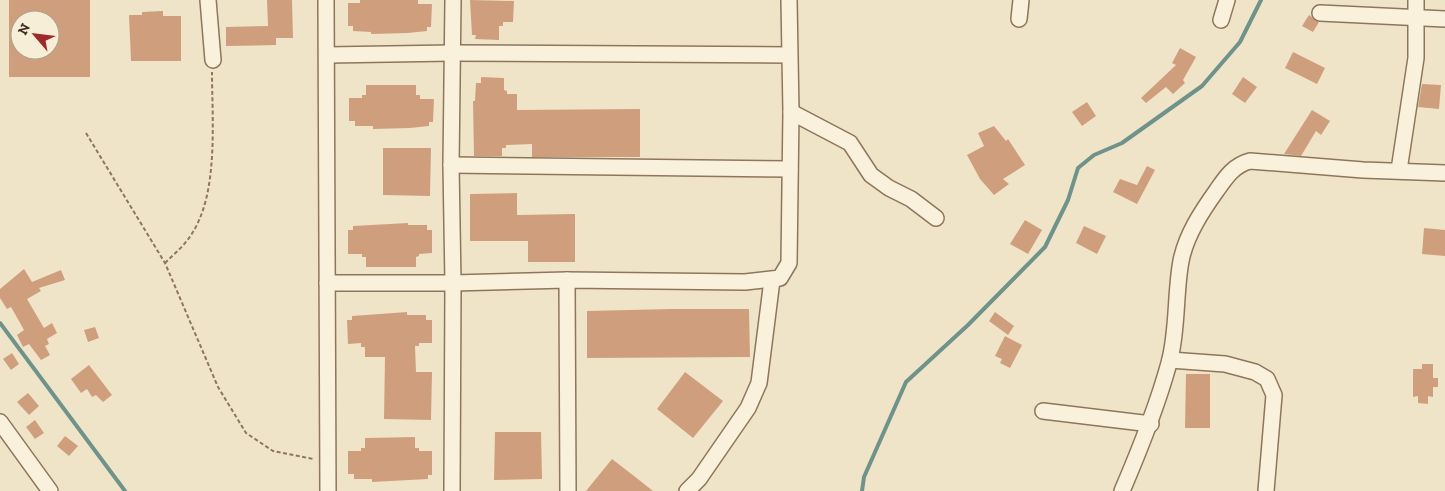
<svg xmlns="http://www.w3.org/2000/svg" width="1445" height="491" font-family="'Zilla Slab',serif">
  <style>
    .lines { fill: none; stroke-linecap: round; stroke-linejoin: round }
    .stream { stroke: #6f938a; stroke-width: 4 }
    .building { fill: #cf9f7d; fill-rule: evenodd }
    .minor-casing { stroke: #8d765c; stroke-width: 18 }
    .path { stroke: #8d765c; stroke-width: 2; stroke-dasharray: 4 2.5; stroke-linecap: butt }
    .minor { stroke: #faf1dc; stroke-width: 15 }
  </style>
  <rect width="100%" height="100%" fill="#f0e4c8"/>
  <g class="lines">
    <g class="stream">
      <polyline points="0,323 125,491"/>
      <polyline points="862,491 864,477 906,382 968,325 1045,247 1068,200 1078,168 1094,155 1122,143 1202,86 1240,42 1261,0"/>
    </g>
  </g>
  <g class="building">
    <path d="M9,0H90V77H9ZM20,20H50V50H20Z"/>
    <polygon points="267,0 292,0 293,38 276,38 276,45 226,46 226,27 268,26"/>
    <polygon points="360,0 418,0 418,4 432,4 431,27 427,27 427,31 408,33 371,34 371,32 353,31 353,26 348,26 348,3 360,3"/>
    <polygon points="470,0 514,1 513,22 503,22 503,26 499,26 499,40 475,39 476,35 472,35"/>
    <polygon points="163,11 163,16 181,16 181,61 131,61 129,15 142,15 142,12"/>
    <polygon points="1309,15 1319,22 1313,32 1302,26"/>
    <polygon points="1180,48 1196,57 1183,80 1185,83 1173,94 1166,87 1146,103 1141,98 1176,65 1172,63"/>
    <polygon points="1293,52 1325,68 1317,84 1285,68"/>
    <polygon points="481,77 504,78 504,90 507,91 507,94 517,94 517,110 640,109 640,157 532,157 532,144 506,145 506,148 502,148 502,156 474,156 473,101 475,101 476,83 481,83"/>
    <polygon points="1243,77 1257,87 1245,103 1232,94"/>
    <polygon points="1422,84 1441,85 1439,109 1418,107"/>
    <polygon points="366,85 416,85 416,95 420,95 420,99 434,99 433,122 429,122 429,126 410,128 373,129 373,126 355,126 355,121 349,121 349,98 362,98 362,95 366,95"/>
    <polygon points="1087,102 1096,116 1082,126 1072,112"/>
    <polygon points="1312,110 1330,121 1321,135 1316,131 1301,156 1284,154"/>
    <polygon points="994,126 1006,141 1008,139 1025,165 1003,179 1009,184 994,195 980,179 967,155 984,146 978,133"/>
    <polygon points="383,148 431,148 430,196 383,195"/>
    <polygon points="1147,166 1155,170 1137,204 1113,192 1120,179 1137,185"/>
    <polygon points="517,193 517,215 575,214 575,262 528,262 528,241 470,241 470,194"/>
    <polygon points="1025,220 1042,230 1028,254 1010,244"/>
    <polygon points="408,223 408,225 427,225 427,230 432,230 432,253 419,254 419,256 416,257 416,267 366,267 366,257 362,257 362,254 348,254 348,230 353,230 353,226"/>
    <polygon points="1084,226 1106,236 1097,254 1076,243"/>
    <polygon points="1424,228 1445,230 1445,256 1422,254"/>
    <polygon points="24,269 32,282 61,270 65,280 39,288 41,291 27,299 44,328 52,323 57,333 47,339 49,344 45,346 50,355 41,360 29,344 23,347 17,335 24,330 11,307 7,309 0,298 0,289"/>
    <polygon points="671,309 749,309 750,357 587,358 587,311"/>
    <polygon points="407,312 407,315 426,315 426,320 432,320 432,343 419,343 419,346 415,346 416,372 432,372 431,420 384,419 385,357 365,357 365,347 361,347 361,343 348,344 347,320 352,320 352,316"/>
    <polygon points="995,312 1014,326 1008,335 989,321"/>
    <polygon points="95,327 99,338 88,342 84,330"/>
    <polygon points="1005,336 1022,345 1010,368 1000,363 1002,359 995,356"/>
    <polygon points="12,353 19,364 11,370 3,359"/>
    <polygon points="1422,364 1433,364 1433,378 1438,378 1438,387 1433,387 1433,397 1428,396 1428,404 1418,403 1418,396 1413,397 1413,369 1422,369"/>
    <polygon points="89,365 112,395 103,402 96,395 92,397 87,389 81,393 71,379"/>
    <polygon points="685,372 723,401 693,438 657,409"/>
    <polygon points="1186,374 1210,374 1210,428 1185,428"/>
    <polygon points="28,393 39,406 29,415 17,402"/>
    <polygon points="35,420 44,433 35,439 26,427"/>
    <polygon points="495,432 541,432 542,479 494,480"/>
    <polygon points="65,436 78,446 69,456 57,446"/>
    <polygon points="415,437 415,448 419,448 419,451 432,451 432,475 428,475 428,479 372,482 372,479 354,479 354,474 348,474 348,451 361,451 361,448 365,448 365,438"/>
    <polygon points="612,459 634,476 653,491 586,491"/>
  </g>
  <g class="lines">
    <g class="minor-casing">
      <g id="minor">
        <polyline points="208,0 213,60"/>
        <polyline points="326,0 328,491"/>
        <polyline points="1320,13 1445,19"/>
        <polyline points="1019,19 1021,0"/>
        <polyline points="1221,20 1227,0"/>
        <polyline points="327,55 452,53 788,55"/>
        <polyline points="791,112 850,143 871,175 889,188 911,199 936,218"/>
        <polyline points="451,165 790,169"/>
        <polyline points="1399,170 1416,58 1416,0"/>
        <polyline points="567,280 568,491"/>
        <polyline points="327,283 453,283 567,280 745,282 780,278 789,263 791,112 789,0"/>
        <polyline points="1170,360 1225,364 1255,372 1267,379 1274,395 1266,491"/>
        <polyline points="1043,411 1151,424"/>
        <polyline points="0,422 50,491"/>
        <polyline points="452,491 453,283 451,165 453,0"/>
        <polyline points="687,491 699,479 748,408 759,383 772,280"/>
        <path d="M1122,491C1140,449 1157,407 1169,363C1178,331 1175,292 1181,261C1186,235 1202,211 1217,190C1226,177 1234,165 1250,161L1363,170L1445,173"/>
      </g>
    </g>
    <g class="path">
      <polyline points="86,133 165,263 218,387 246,433 273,451 313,459"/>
      <path d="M165,263C174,254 185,245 191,235C219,194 212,120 212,72"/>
    </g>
    <use href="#minor" class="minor"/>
  </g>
  <g transform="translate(35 35) rotate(298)"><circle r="24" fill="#f7eed8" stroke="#ada18e"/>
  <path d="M0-4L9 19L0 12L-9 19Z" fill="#9e2a2b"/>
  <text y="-8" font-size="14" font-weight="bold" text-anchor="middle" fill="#3d2e20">N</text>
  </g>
</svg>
